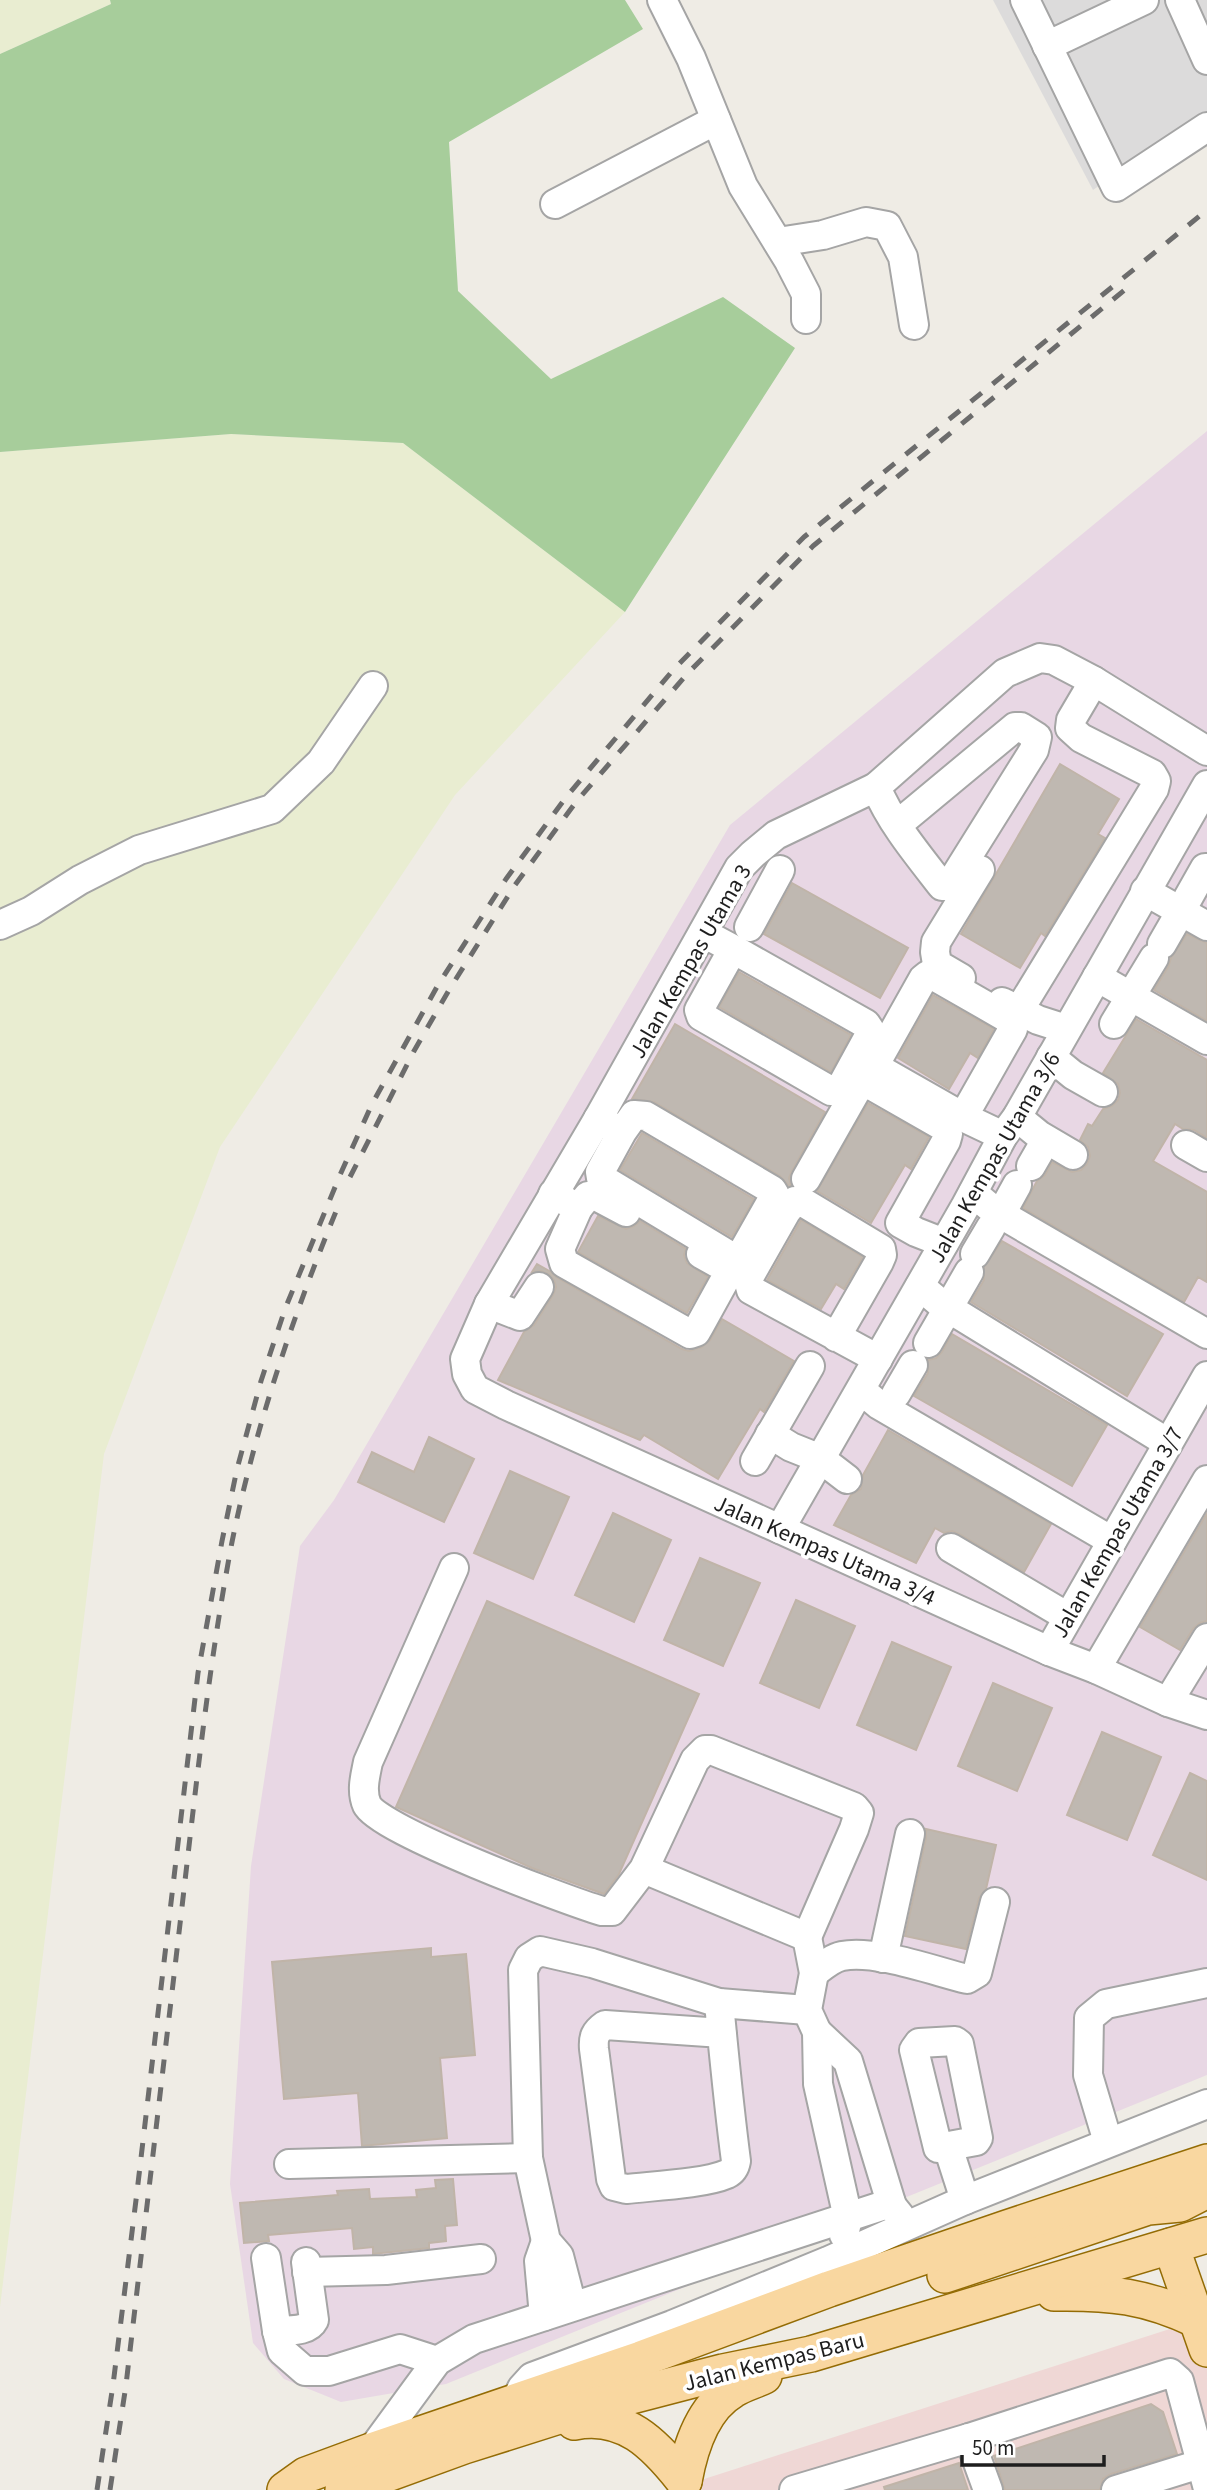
<svg xmlns="http://www.w3.org/2000/svg" width="1207" height="2490" font-family="'Source Sans 3',sans-serif">
  <style>
    .residential { fill: #dcdbdb }
    .commercial { fill: #efd7d5 }
    .industrial { fill: #e8d7e4 }
    .farmland { fill: #e9edd1 }
    .forest { fill: #a7cd9b }
    .building { fill: #bfb8b1; stroke: #c0b4a8; stroke-width: 2 }
    .lines { fill: none; stroke-linecap: round; stroke-linejoin: round }
    .minor-casing { stroke: #a5a5a5; stroke-width: 32 }
    .major-casing { stroke: #946c05; stroke-width: 38 }
    .minor { stroke: #fff; stroke-width: 28 }
    .major { stroke: #f9d7a0; stroke-width: 35 }
    .rail { stroke: #6c6c6c; stroke-width: 5; stroke-dasharray: 14 14; stroke-linecap: butt }
    .labels { text-anchor: middle; stroke-width: 7; stroke-linejoin: round; paint-order: stroke }
    .street-label { font-size: 23px; fill: #1e1e1e; stroke: #fff }
  </style>
  <rect width="100%" height="100%" fill="#efece5"/>
  <polygon class="residential" points="993,0 1207,0 1207,111 1093,190"/>
  <polygon class="commercial" points="1207,2317 1207,2490 670,2490"/>
  <polygon class="industrial" points="1207,431 1207,2075 446,2384 341,2402 284,2379 253,2343 230,2184 251,1866 300,1546 334,1500 730,825"/>
  <g class="farmland">
    <polygon points="0,0 110,0 111,4 0,54"/>
    <polygon points="231,434 403,443 625,612 455,795 220,1147 104,1454 0,2307 0,452"/>
  </g>
  <polygon class="forest" points="110,0 625,0 643,29 449,142 458,291 551,379 723,297 795,348 625,612 403,443 231,434 0,452 0,54 111,4"/>
  <g class="building">
    <polygon points="1060,764 1119,799 1098,834 1105,838 1045,936 1041,933 1020,968 961,934"/>
    <polygon points="792,883 908,948 880,998 764,934"/>
    <polygon points="1187,934 1207,943 1207,1021 1154,990 1168,967 1171,958"/>
    <polygon points="739,972 851,1035 831,1072 719,1007"/>
    <polygon points="933,995 994,1029 978,1058 970,1053 949,1089 898,1058"/>
    <polygon points="1136,1019 1207,1060 1207,1138 1194,1130 1183,1129 1175,1124 1153,1161 1207,1192 1207,1282 1198,1277 1184,1302 1023,1208 1037,1181 1045,1175 1052,1162 1072,1172 1081,1170 1087,1164 1090,1156 1088,1147 1080,1140 1088,1124 1092,1126 1103,1109 1112,1106 1118,1100 1120,1093 1118,1084 1103,1073"/>
    <polygon points="675,1024 825,1112 792,1171 789,1178 791,1185 789,1186 780,1176 654,1102 632,1099"/>
    <polygon points="868,1103 929,1137 911,1169 905,1165 871,1223 817,1191"/>
    <polygon points="642,1133 754,1199 732,1237 620,1170"/>
    <polygon points="598,1216 626,1229 634,1226 640,1221 686,1249 684,1255 687,1263 708,1277 687,1313 578,1252"/>
    <polygon points="801,1220 863,1257 844,1289 836,1284 821,1309 767,1280"/>
    <polygon points="1002,1241 1163,1334 1127,1396 971,1302 984,1280 984,1267"/>
    <polygon points="537,1264 551,1272 556,1277 682,1349 689,1351 702,1347 710,1340 722,1319 794,1361 764,1412 760,1409 718,1479 644,1435 640,1440 498,1380 524,1332 534,1325 553,1295 556,1287 554,1280 549,1274 541,1271 532,1272"/>
    <polygon points="952,1334 1107,1425 1072,1486 914,1396 928,1373 928,1360 936,1358 942,1352"/>
    <polygon points="888,1430 1051,1524 1024,1572 959,1534 952,1531 944,1533 935,1528 916,1563 834,1525 851,1495 861,1489 863,1475"/>
    <polygon points="429,1437 474,1459 444,1522 358,1482 372,1452 414,1472"/>
    <polygon points="510,1471 569,1497 533,1579 474,1553"/>
    <polygon points="613,1513 671,1540 634,1622 575,1595"/>
    <polygon points="1207,1513 1207,1621 1200,1623 1193,1629 1180,1650 1140,1627"/>
    <polygon points="700,1558 760,1583 723,1666 664,1640"/>
    <polygon points="796,1600 855,1626 819,1708 760,1683"/>
    <polygon points="487,1601 699,1694 619,1874 604,1894 532,1868 396,1807"/>
    <polygon points="892,1642 951,1667 916,1750 857,1725"/>
    <polygon points="993,1683 1052,1708 1017,1791 958,1766"/>
    <polygon points="1102,1732 1161,1757 1127,1840 1067,1815"/>
    <polygon points="1190,1773 1207,1781 1207,1880 1153,1855"/>
    <polygon points="926,1829 996,1845 986,1889 979,1898 966,1949 905,1936 926,1838"/>
    <polygon points="431,1948 431,1957 466,1954 475,2055 440,2058 447,2138 362,2146 358,2093 284,2099 272,1962"/>
    <polygon points="453,2179 457,2225 445,2226 446,2241 429,2243 429,2248 373,2254 373,2247 354,2249 352,2228 268,2235 269,2241 244,2243 240,2203 338,2195 337,2191 369,2189 370,2199 417,2197 416,2190 436,2188 435,2180"/>
    <polygon points="1151,2404 1163,2412 1177,2454 1111,2474 1103,2479 1100,2490 1005,2490 994,2456"/>
    <polygon points="959,2463 968,2490 885,2490 884,2487"/>
  </g>
  <g class="lines">
    <g class="minor-casing">
      <g id="minor">
        <polyline points="662,0 691,58 743,186 789,261 806,294 806,319"/>
        <polyline points="1025,0 1116,187 1207,127"/>
        <polyline points="1180,0 1207,60"/>
        <polyline points="1047,46 1144,0"/>
        <polyline points="555,204 716,120"/>
        <polyline points="778,242 823,235 866,222 887,226 903,257 914,325"/>
        <polyline points="1207,751 1094,681 1054,660 1040,658 1005,673 876,787 776,835 753,854 739,868 598,1119 489,1304 465,1359 467,1374 475,1389 506,1405 1049,1651 1096,1669 1168,1702 1207,1715"/>
        <path d="M876,787C891,823 918,855 942,886H949L1034,750L1037,737L1021,727H1015L897,825"/>
        <polyline points="1145,891 1207,926"/>
        <polyline points="1188,898 1205,868"/>
        <polyline points="0,925 31,911 80,880 139,850 272,809 321,762 373,686"/>
        <polyline points="749,927 780,870"/>
        <polyline points="703,933 733,949 699,1010 701,1016 831,1091 840,1089 869,1036 870,1030 866,1024 733,949"/>
        <polyline points="1162,944 1181,911"/>
        <polyline points="1097,977 1207,1040"/>
        <polyline points="961,978 937,964 935,952 936,942 980,870"/>
        <polyline points="1137,986 1154,958"/>
        <polyline points="1002,1002 1038,1020 1066,1029"/>
        <polyline points="1018,1012 1154,789 1156,781 1152,774 1081,738 1070,728 1071,720 1094,681"/>
        <polyline points="1114,1024 1131,996"/>
        <polyline points="1051,1057 1073,1075 1103,1092"/>
        <polyline points="963,1117 1013,1029 1009,1019 934,976 928,975 923,979 877,1061 879,1068 884,1072 963,1117 1003,1136"/>
        <polyline points="1017,1117 1039,1135 1073,1155"/>
        <polyline points="598,1119 622,1132 600,1172 601,1178 732,1257 741,1255 775,1195 772,1190 646,1116 634,1115 622,1132"/>
        <polyline points="1186,1145 1207,1157"/>
        <polyline points="1031,1166 1046,1140"/>
        <polyline points="806,1179 856,1091 862,1086 869,1084 946,1128 948,1134 946,1141 900,1223 916,1232 944,1243"/>
        <polyline points="973,1193 992,1209 1207,1334"/>
        <polyline points="553,1194 578,1208 560,1249 564,1263 690,1334 696,1332 700,1325 727,1276 726,1268 701,1254"/>
        <polyline points="578,1208 588,1196 594,1195 626,1212"/>
        <polyline points="1001,1214 1017,1185"/>
        <polyline points="975,1254 991,1227"/>
        <polyline points="920,1286 940,1303 1168,1443"/>
        <polyline points="489,1304 520,1316 539,1287"/>
        <polyline points="836,1337 879,1262 882,1255 881,1249 801,1201 795,1201 786,1212 748,1279 751,1290 878,1359"/>
        <polyline points="928,1343 969,1272"/>
        <polyline points="861,1390 879,1405 1112,1541"/>
        <polyline points="896,1394 913,1365"/>
        <polyline points="770,1434 791,1447 821,1459 847,1479"/>
        <polyline points="755,1461 810,1366"/>
        <polyline points="780,1529 965,1207 1003,1136 1017,1117 1207,785"/>
        <polyline points="951,1548 1068,1617"/>
        <path d="M454,1568L368,1762C365,1777 361,1791 367,1805C379,1830 567,1901 602,1911H612L644,1869L695,1760L705,1750H711L854,1807L859,1813L854,1829L807,1937L644,1869"/>
        <polyline points="1049,1651 1207,1376"/>
        <polyline points="1096,1669 1207,1480"/>
        <polyline points="1168,1702 1207,1638"/>
        <polyline points="807,1937 814,1973 807,2010 817,2032 818,2084 848,2218 844,2235"/>
        <polyline points="883,1958 910,1834"/>
        <path d="M814,1973C823,1966 832,1958 842,1956C874,1949 934,1971 967,1979L977,1973L995,1902"/>
        <path d="M719,2003C724,2056 729,2108 736,2161C735,2167 733,2171 727,2174C704,2184 652,2186 626,2189L614,2186L611,2179L594,2049C593,2037 595,2032 605,2025L722,2033"/>
        <polyline points="817,2032 848,2061 892,2206 900,2216"/>
        <polygon points="955,2041 959,2044 978,2138 976,2141 938,2148 914,2050 919,2043"/>
        <polyline points="1108,2142 1088,2075 1089,2018 1106,2004 1207,1983"/>
        <polyline points="948,2147 965,2200"/>
        <polyline points="289,2164 528,2158"/>
        <polyline points="266,2258 277,2331 282,2351 305,2371 329,2371 400,2349 437,2361"/>
        <polyline points="307,2272 386,2270 481,2259"/>
        <polyline points="572,2306 559,2256 546,2241 528,2158 523,1970 529,1958 540,1951 592,1963 719,2003 807,2010"/>
        <polyline points="544,2316 539,2261 546,2241"/>
        <path d="M277,2331C289,2330 308,2332 314,2320L306,2262"/>
        <polyline points="515,2402 522,2388 532,2377 672,2325 828,2261 965,2200 1207,2104"/>
        <polyline points="969,2438 988,2490"/>
        <polyline points="371,2451 437,2361 474,2339 891,2203"/>
        <polyline points="794,2490 969,2438 1170,2373 1179,2381 1207,2485"/>
        <polyline points="1116,2490 1200,2464"/>
      </g>
    </g>
    <g class="major-casing">
      <g id="major">
        <polyline points="1171,2246 1207,2349"/>
        <polyline points="945,2275 1148,2207 1180,2204 1207,2190"/>
        <path d="M1054,2293C1110,2292 1146,2296 1197,2320"/>
        <path d="M574,2422C624,2412 655,2444 684,2481"/>
        <path d="M684,2481C690,2448 702,2408 733,2390C742,2384 754,2381 764,2376"/>
        <polyline points="285,2490 306,2475 371,2451 641,2359 829,2289 1007,2228 1207,2162"/>
        <polyline points="343,2490 464,2446 581,2409 723,2372 811,2354 1207,2235"/>
      </g>
    </g>
    <use href="#minor" class="minor"/>
    <use href="#major" class="major"/>
    <g class="rail">
      <polyline points="350,1177 414,1051 449,990 515,885 576,802 688,673 813,546 1127,288"/>
      <polyline points="97,2490 113,2385 137,2192 198,1673 222,1541 237,1469 261,1381 285,1309 340,1175 372,1104 438,985 506,879 567,796 674,669 804,537 1207,210"/>
      <path d="M110,2490L126,2385C144,2231 162,2078 180,1924C195,1796 208,1668 232,1542C255,1428 293,1316 337,1209"/>
    </g>
  </g>
  <g class="labels">
    <g class="street-label">
      <text transform="translate(690 961) rotate(-60)" y="8">Jalan Kempas Utama 3</text>
      <text transform="translate(994 1157) rotate(-60)" y="8">Jalan Kempas Utama 3/6</text>
      <text transform="translate(1117 1532) rotate(-60)" y="8">Jalan Kempas Utama 3/7</text>
      <text transform="translate(825 1550) rotate(24)" y="8">Jalan Kempas Utama 3/4</text>
      <text transform="translate(774 2361) rotate(-14)" y="8">Jalan Kempas Baru</text>
    </g>
  </g>
  <path d="M962 2455v10h142v-10" fill="none" stroke="#1e1e1e" stroke-width="3.5"/>
  <text x="972" y="2455" font-size="21" fill="#1e1e1e" stroke="#ffffff" stroke-width="5" paint-order="stroke">50 m</text>
</svg>
